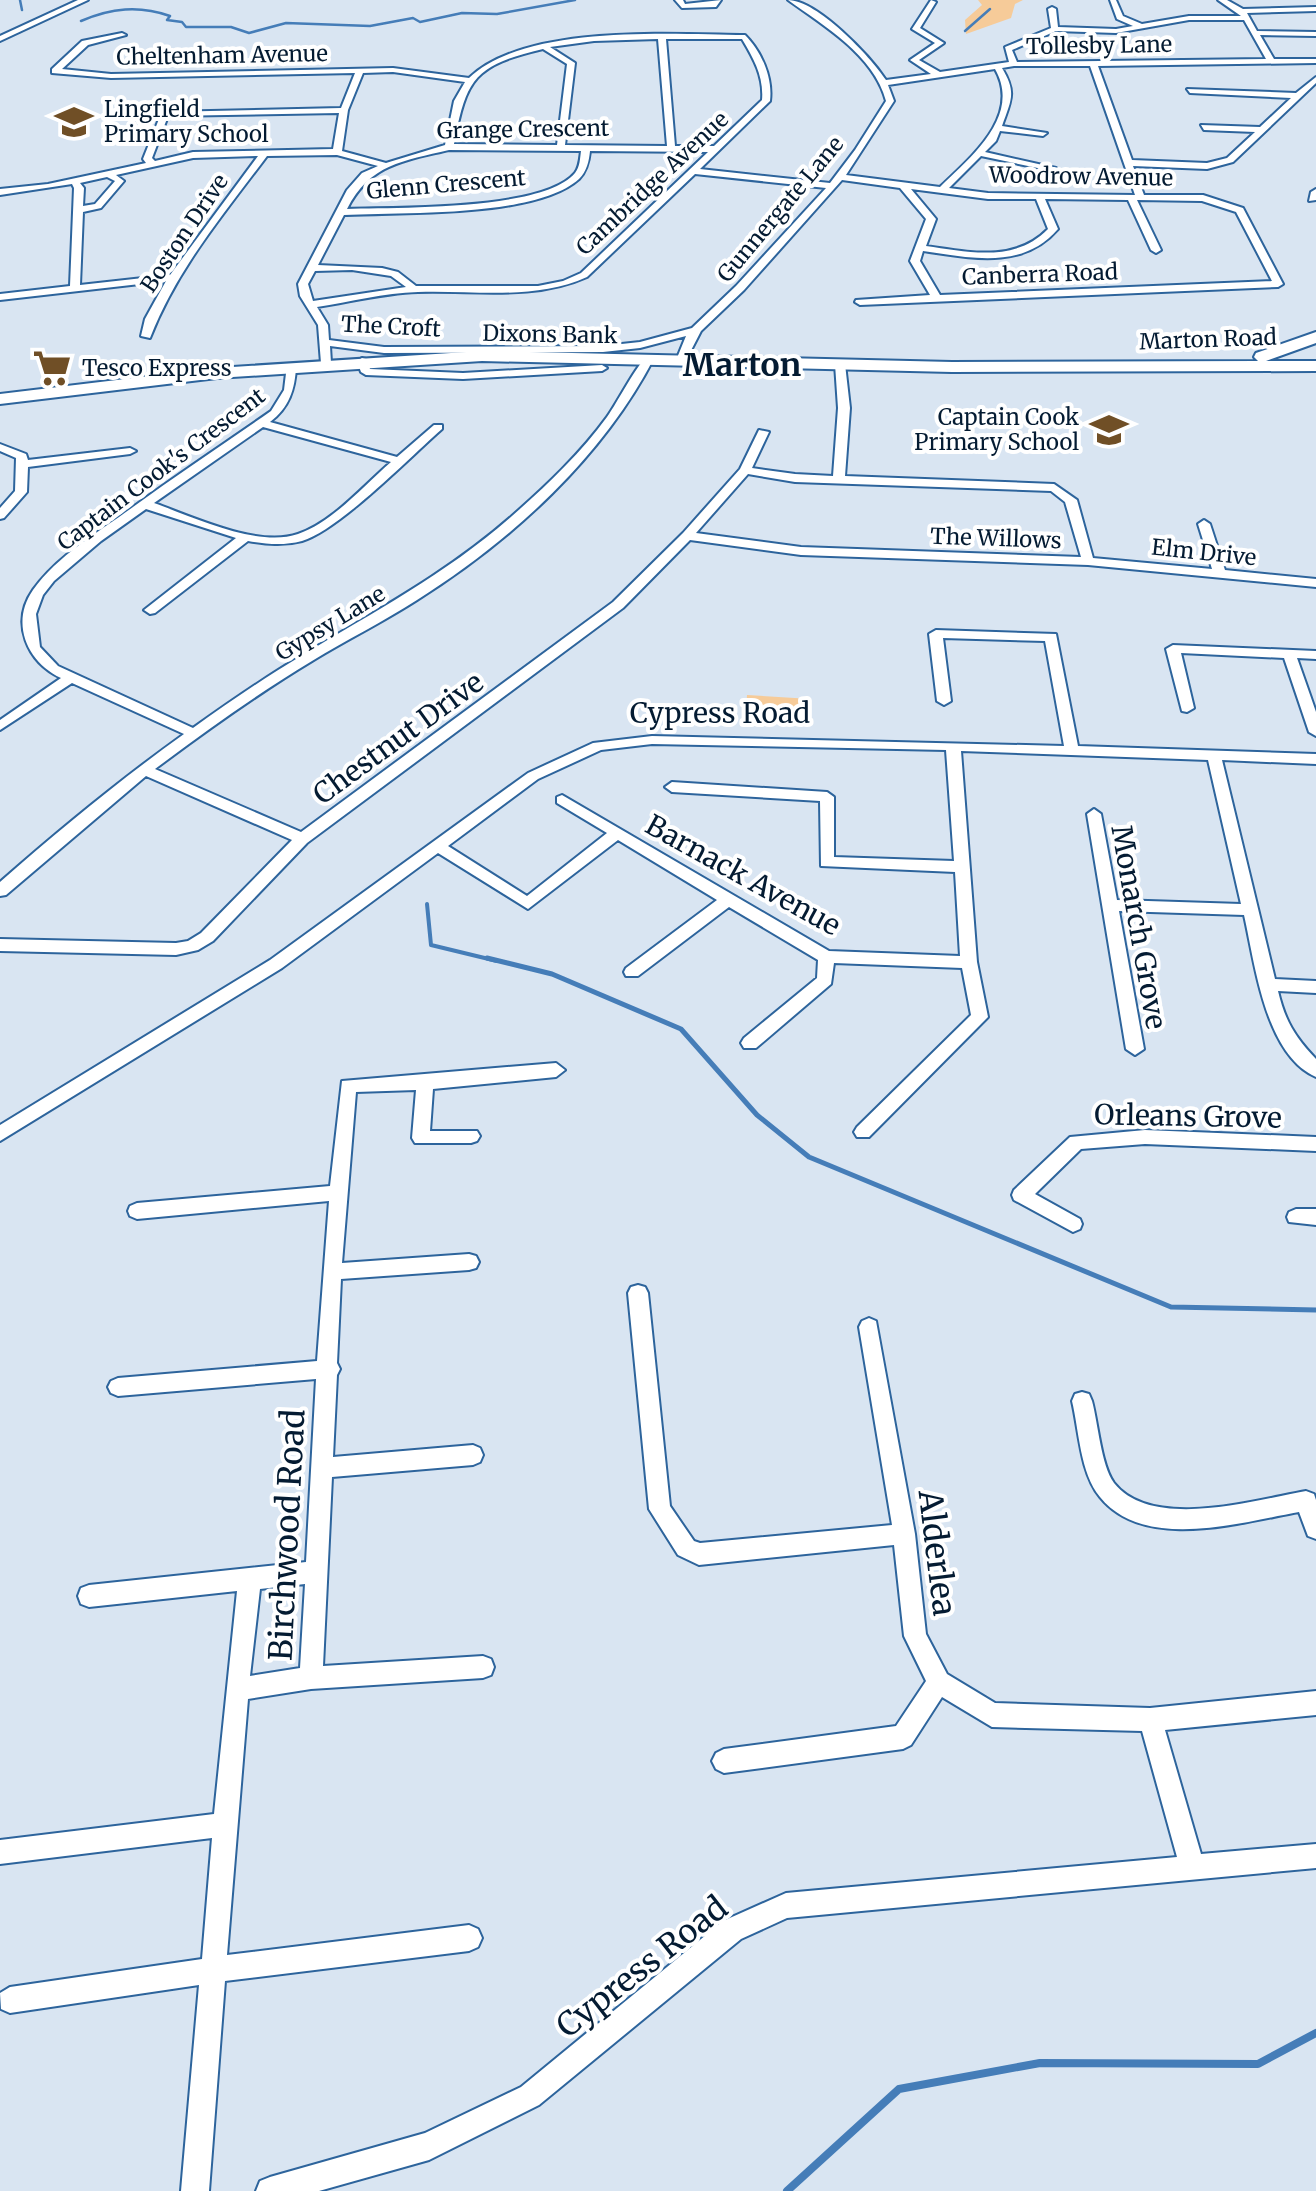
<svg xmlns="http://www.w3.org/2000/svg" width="1316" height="2191" font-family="Merriweather,serif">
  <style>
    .green { fill: #f6cb99 }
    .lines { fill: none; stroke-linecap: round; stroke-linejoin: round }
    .stream-far3 { stroke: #457db8; stroke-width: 2.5 }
    .stream-far2 { stroke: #457db8; stroke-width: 4 }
    .stream-far1 { stroke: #457db8; stroke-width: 5 }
    .stream { stroke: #457db8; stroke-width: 8 }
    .minor-casing { stroke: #2d649c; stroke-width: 4 }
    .highway-casing { stroke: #2d649c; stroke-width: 4 }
    .minor { fill: #fff; fill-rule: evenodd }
    .highway { fill: #fff; fill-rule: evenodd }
    .labels { text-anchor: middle; stroke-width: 8; stroke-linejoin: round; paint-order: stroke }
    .far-street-label { font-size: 22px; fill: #041b32; stroke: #fff }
    .far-poi-label { font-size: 22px; fill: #041b32; stroke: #fff; text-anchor: start }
    .street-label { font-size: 28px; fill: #041b32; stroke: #fff }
    .far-district-label { font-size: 32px; font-weight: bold; fill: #041b32; stroke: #fff }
    .near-street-label { font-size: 32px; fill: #041b32; stroke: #fff }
  </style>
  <rect width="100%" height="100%" fill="#d9e5f2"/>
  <g class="green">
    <polygon points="978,0 1023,0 1015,4 1011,18 966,34 965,20 982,5"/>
    <polygon points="747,695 811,699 810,715 746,711"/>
  </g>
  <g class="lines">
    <g class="stream-far3">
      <polyline points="20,0 22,10"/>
      <path d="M81,21C111,8 139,5 170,16L167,20L182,22L186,27H231L249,33L286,23L370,26L413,18L420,22L462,13L497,14L575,0"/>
      <polyline points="965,31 990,9"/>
    </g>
    <polyline class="stream-far2" points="427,904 431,945 497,961"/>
    <polyline class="stream-far1" points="487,958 552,974 681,1029 757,1115 809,1157 1171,1307 1316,1310"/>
    <polyline class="stream" points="787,2191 899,2089 1040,2063 1258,2064 1316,2033"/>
    <g class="minor-casing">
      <g id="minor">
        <polygon points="78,0 88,0 0,41 0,36"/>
        <polygon points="675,0 683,0 685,4 721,0 716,7 682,8"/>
        <path d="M788,0C817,0 870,56 886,80L931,74L910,60L935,43L912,29L931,0L936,2L920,28L944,43L919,60L940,72L1009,62L1005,47L1051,28L1048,9L1052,7L1056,9L1058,27L1116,29L1133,26L1117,19L1110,0H1116L1123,16L1142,24L1189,16H1241L1218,0H1227L1243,9L1316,7V11L1247,13L1257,31L1316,32V36L1260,35L1274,59H1316V63L1098,66L1132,160L1207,163L1227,158L1255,132L1204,130L1201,125L1260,127L1291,98L1190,93L1187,89L1296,93L1316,77V83L1233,162L1207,169L1133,166L1144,195H1203L1243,208L1283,284L1278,287L860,305L855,302L856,300L930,295L910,261L926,219L900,188L842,180L744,290L701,331L686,360L677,358L686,336L640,348L603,352L384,353L330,346L331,363L326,366L321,363L318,325L300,296L298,284L347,190L362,173L378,166L337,155L267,156C222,216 177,269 150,338L141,336L145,319L166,281L0,300V294L70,286L74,188L72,184L0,195V189L48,184L146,163L143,159L161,114L165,112L341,108L355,73L111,78L52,73V69L82,41L122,33L126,35L88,45L62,69L111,74L393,68L469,78C525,24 670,34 745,35C761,51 773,77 770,101L700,169L830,183L855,150L886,101C874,55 824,26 788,0ZM1189,20H1244L1266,59L1017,62L1012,50L1056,31L1116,33ZM658,39L667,146L565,145L575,63L550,47L594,41ZM666,39H742C754,59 764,77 762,100L714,146H675ZM543,49L567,64L557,145L454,144C466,78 475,65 543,49ZM1014,66H1090L1135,195L988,193L949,188L981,156L1052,171L1056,168L985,152L996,141L1000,131L1043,136L1047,133L1002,126C1011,100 1017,93 1002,68ZM995,69C1022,116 971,157 940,187L846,175L894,101L888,85ZM393,72L465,82L454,101L445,145L386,163L342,151L348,110L363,73ZM339,113L333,149L193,152L155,161L152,158L168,116ZM449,150L581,151C580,158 580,167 575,173C543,211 396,207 347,209C370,164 403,161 449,150ZM590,151L708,152L581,273L563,281L538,286H416L398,272L382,268L318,265L344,215C401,212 536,218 579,179C587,171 589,161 590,151ZM258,156L170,275L80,285L83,212L101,208L124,181L116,175L193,158ZM695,174L826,188L736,286L692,328L640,342L603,346L384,347L329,340L328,325L317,307C350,302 384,293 418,292C474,290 534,301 587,277ZM107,177L115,181L95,204L83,206L84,188L80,183ZM911,189L988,199H1036L1048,229C1015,263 968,252 926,246L936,219ZM1045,199L1128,200L1151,250L1156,253L1161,250L1137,200L1202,201L1236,212L1272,281L940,295L920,261L923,251C971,258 1023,270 1058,229ZM352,270L391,276L406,287L313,301L308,284L315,271Z"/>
        <polygon points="1316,189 1316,200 1309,201 1311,192"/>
        <path d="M649,355L654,358C602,458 512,540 417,600C383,622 346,640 312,661C257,694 206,731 155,769L301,832L613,602L683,533L740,469L759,430L769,432L752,468L795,474L833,476L838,408L835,364L840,361L845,364L850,408L845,476L1054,484L1077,500L1093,558L1212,569L1198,524L1204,520L1210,524L1225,570L1316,579V587L1088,565L801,555L690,540L623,608L307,843L213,941L198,950L176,955L0,951V939L176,943L188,941L201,933L292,840L146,776L6,895L0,896V882C59,830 120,780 184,734L72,683L0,730V720L61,678C27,662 10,623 33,590C58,555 99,532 133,507C178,474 225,443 271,411L284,390L287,365L296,367C295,389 289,408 270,422L397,457L434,425H442V429C410,457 339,530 302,541C283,546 266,544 248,541L155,613L150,614L144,610L236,538L146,509L101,541L54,581L43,595L36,614L40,647L58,666L193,728C228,703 264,678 301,656C375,611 446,574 512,516C546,486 580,454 607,417C618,402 637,363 649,355ZM263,427L391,462C363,486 333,522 298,534C258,548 193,517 154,503ZM748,474L795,482L1051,491L1065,502L1081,557L801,547L696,533Z"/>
        <polygon points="362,358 366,359 370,369 463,373 602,365 607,368 602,371 463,379 366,375 361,372 357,361"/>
        <polygon points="0,444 26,454 28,460 130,448 136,451 130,454 28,467 27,492 4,518 0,519 0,508 15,491 16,458 0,451"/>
        <path d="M936,630L1056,634L1078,746L1316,754V764L1222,760L1275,979L1316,981V993L1278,991C1285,1021 1295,1037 1316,1059V1077C1265,1055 1255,963 1244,915L1119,911L1144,1049L1135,1055L1126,1049L1087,814L1094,809L1101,814L1117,900L1241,904L1208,760L961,751L977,962L988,1017L869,1137H857L854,1132L857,1127L971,1015L962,968L834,963L831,984L756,1048H744L741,1043L744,1038L817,978L818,960L729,907L638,976H626L624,972L626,968L717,900L618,840L528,909L438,853L282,968L0,1141V1125L270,960L528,773L593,743L652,736L1064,746L1045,641L943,638L951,701L944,705L937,701L929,634ZM652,744L946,750L954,861L834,857V797L827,792L672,782L665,787L672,792L820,801L821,866L955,872L960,956L829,951L562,795L557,797V803L607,833L527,896L448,846L538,779L601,750Z"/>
        <polygon points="1173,645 1316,651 1316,659 1297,658 1316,712 1316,736 1309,732 1284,658 1181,653 1194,708 1187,712 1182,711 1166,649"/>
        <path d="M556,1063L565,1070L556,1077L433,1089L430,1131H477L480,1136L477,1141L471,1143H415L412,1138L416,1090L356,1092L342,1263L469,1254L476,1256L479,1262L476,1268L469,1270L341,1279L337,1363L340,1369L337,1375L333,1457L473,1445L480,1448L483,1455L480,1462L473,1465L332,1477L323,1666L483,1656L491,1659L494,1667L491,1675L483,1678L311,1689L248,1699L227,1955L469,1925L478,1929L482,1938L478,1947L469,1951L225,1981L209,2191H181L199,1985L10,2013L1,2009L0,1993L10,1987L202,1959L212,1838L0,1864V1840L214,1814L237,1591L89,1607L81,1604L78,1596L81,1588L89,1585L306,1562L316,1379L118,1396L111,1393L108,1387L111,1381L118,1378L317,1361L329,1201L137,1219L130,1216L128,1211L130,1206L137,1203L330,1186L342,1081ZM305,1584L300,1668L250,1676L260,1589Z"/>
        <polygon points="1145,1130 1316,1137 1316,1151 1145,1144 1081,1149 1035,1194 1080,1219 1082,1224 1080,1229 1073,1232 1014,1200 1012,1195 1014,1190 1070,1137"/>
        <polygon points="1296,1209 1316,1209 1316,1225 1289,1222 1287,1217 1289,1212"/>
        <polygon points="638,1285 645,1287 648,1293 670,1506 694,1541 700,1543 892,1525 859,1327 862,1321 869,1318 876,1321 915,1534 926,1634 947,1674 995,1703 1150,1708 1316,1691 1316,1715 1165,1730 1201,1854 1316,1844 1316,1868 787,1918 741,1939 539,2105 429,2160 319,2191 256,2191 260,2181 270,2177 425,2133 521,2087 723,1921 786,1893 1177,1857 1142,1731 992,1727 942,1697 911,1745 903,1749 724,1773 716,1769 712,1761 716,1753 724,1749 896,1726 926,1681 904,1636 894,1545 699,1565 678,1555 649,1509 628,1293 631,1287"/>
        <path d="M1082,1392L1089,1394L1092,1401C1098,1423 1101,1465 1114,1483C1152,1531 1255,1500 1306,1491L1314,1494L1316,1500V1539L1308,1536L1299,1512C1242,1522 1144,1552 1100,1497C1080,1473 1079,1430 1072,1401L1075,1394Z"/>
      </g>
    </g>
    <g class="highway-casing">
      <polygon id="highway" points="1316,332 1316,343 1266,361 1316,361 1316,371 952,372 482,361 217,378 0,404 0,394 217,368 482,351 952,362 1258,361 1254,357 1256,353"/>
    </g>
    <use href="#minor" class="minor"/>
    <use href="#highway" class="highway"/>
  </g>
  <defs>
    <g id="school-bare" transform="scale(3)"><path d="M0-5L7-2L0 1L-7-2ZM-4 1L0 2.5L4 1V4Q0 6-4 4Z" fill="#704f26" stroke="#fff" stroke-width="2.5" paint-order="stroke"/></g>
    <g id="supermarket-bare" transform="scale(3)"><path d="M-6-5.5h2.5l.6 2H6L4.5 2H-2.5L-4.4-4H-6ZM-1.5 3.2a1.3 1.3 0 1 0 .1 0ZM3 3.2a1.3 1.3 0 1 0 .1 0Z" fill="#704f26" stroke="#fff" stroke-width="2.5" paint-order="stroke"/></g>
  </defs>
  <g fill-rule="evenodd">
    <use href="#school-bare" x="74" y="122"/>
    <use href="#supermarket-bare" x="52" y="368"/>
    <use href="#school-bare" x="1109" y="430"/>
  </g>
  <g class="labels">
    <g class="far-street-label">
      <text transform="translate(1099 45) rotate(-1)" y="8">Tollesby Lane</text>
      <text transform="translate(222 55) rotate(-1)" y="8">Cheltenham Avenue</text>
      <text transform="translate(523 129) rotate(-1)" y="8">Grange Crescent</text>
      <text transform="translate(1081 176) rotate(1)" y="8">Woodrow Avenue</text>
      <text transform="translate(652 183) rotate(-43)" y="8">Cambridge Avenue</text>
      <text transform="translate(446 184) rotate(-5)" y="8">Glenn Crescent</text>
      <text transform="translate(780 209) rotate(-50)" y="8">Gunnergate Lane</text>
      <text transform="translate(184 233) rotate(-56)" y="8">Boston Drive</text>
      <text transform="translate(1040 274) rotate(-2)" y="8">Canberra Road</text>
      <text transform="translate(391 326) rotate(3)" y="8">The Croft</text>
      <text transform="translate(550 334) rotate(1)" y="8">Dixons Bank</text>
      <text transform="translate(1208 339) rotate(-2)" y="8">Marton Road</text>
      <text transform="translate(161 469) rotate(-37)" y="8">Captain Cook's Crescent</text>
      <text transform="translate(996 538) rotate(2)" y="8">The Willows</text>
      <text transform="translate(1204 552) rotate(6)" y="8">Elm Drive</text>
      <text transform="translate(330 623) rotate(-31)" y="8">Gypsy Lane</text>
    </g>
    <g class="far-poi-label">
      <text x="104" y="117">Lingfield<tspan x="104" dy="25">Primary School</tspan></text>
      <text x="82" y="376">Tesco Express</text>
      <text x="1079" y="425" text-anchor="end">Captain Cook<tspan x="1079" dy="25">Primary School</tspan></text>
    </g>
    <g class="street-label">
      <text x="720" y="723">Cypress Road</text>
      <text transform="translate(398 738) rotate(-36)" y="10">Chestnut Drive</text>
      <text transform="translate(743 875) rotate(29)" y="10">Barnack Avenue</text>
      <text transform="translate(1139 927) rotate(80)" y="10">Monarch Grove</text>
      <text transform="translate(1188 1116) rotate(1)" y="10">Orleans Grove</text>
    </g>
    <g class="far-district-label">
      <text x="742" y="376">Marton</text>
    </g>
    <g class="near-street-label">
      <text transform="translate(287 1535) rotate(-87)" y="11">Birchwood Road</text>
      <text transform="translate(937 1553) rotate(83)" y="11">Alderlea</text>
      <text transform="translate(642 1967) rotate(-38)" y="11">Cypress Road</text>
    </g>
  </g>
</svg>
